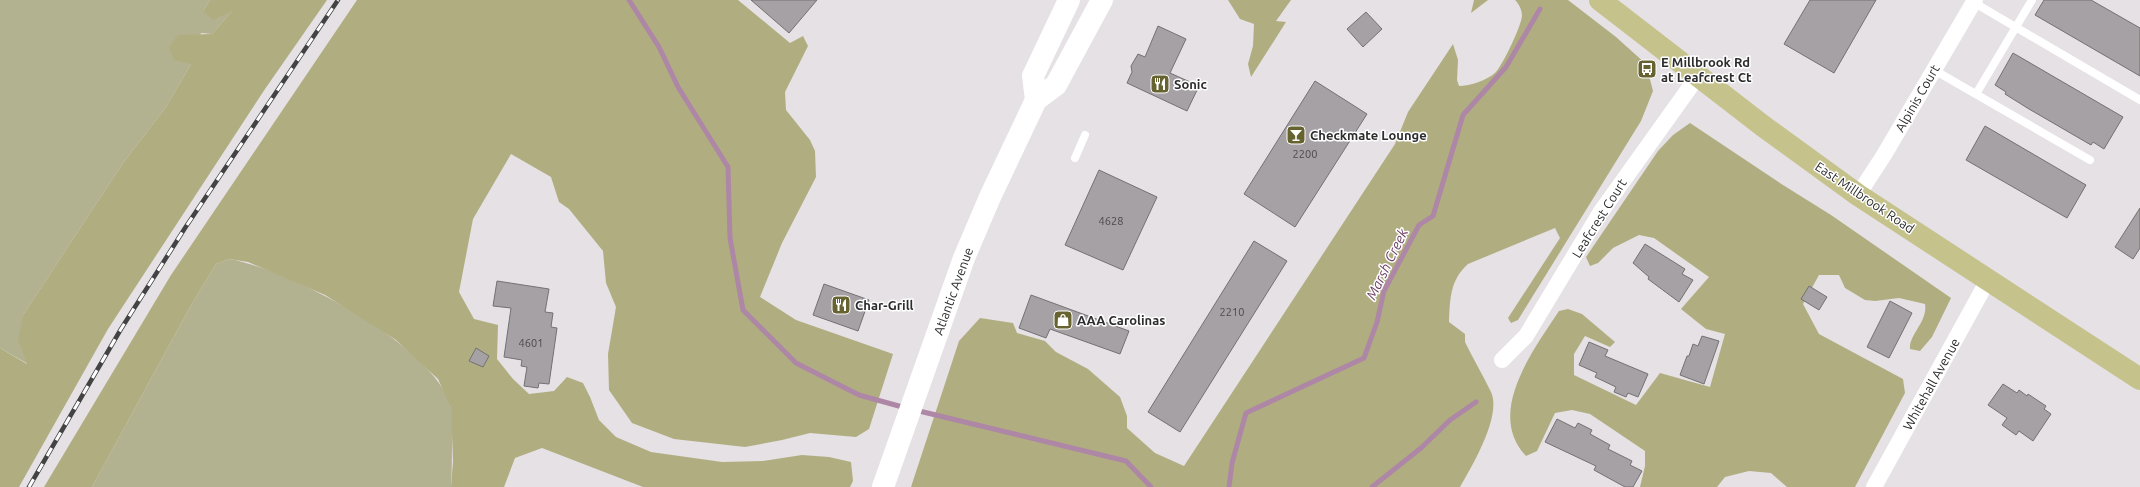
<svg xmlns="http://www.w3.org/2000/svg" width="2140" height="487" font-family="Ubuntu,sans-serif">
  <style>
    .green { fill: #b2b190 }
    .forest { fill: #b0ae81 }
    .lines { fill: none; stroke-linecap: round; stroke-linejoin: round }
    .stream { stroke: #ad87a5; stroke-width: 5 }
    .building { fill: #a5a1a4; stroke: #747173 }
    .lane { stroke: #fff; stroke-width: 8 }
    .street { stroke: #fff; stroke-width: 16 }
    .secondary { stroke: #fff; stroke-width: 22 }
    .primary { stroke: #c5c28b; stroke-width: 22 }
    .rail-casing { stroke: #444344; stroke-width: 4.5 }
    .rail { stroke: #fff; stroke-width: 3; stroke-dasharray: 9; stroke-linecap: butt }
    .labels { text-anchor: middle; stroke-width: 3; stroke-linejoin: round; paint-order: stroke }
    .number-label { font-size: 11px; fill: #4c4a4c }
    .poi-label { font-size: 13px; font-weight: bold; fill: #2e2d2e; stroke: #fff; text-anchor: start }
    .street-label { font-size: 13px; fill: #2e2d2e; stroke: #fff }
    .water-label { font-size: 14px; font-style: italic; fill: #6e3c65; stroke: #fff }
  </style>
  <rect width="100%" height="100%" fill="#e5e1e4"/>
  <g class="green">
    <polygon points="0,0 210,0 203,11 233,10 212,34 201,33 191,64 166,107 123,163 23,315 28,364 0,348"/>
    <path d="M229,259C286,268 438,347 451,408C453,415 452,423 452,429C452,449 452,468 451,487H92L190,307L216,264Z"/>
  </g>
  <g class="forest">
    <polygon points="210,0 327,0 265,89 108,329 19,487 0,487 0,348 27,364 18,340 23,315 123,163 166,107 191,64 174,60 169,47 178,35 212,34 232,11 213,20 203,11"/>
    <polygon points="357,0 738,0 790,43 803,36 808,46 785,92 786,110 810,140 815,151 816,177 782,243 760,297 796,320 893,354 869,429 856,437 810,433 782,440 745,447 674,439 632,423 609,390 608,354 616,307 606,283 603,251 569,209 559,202 551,177 511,154 473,219 459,292 474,319 498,325 497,359 513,379 529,394 554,391 567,377 583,383 590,397 599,420 616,437 651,452 722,462 763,461 802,455 829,457 851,462 853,481 850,487 643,487 542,448 515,458 504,487 451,487 453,461 451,408 438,379 396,340 325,295 248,262 229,259 216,264 190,307 92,487 44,487 171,275"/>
    <polygon points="1228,0 1291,0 1276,21 1286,22 1251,77 1248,64 1253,46 1254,24 1240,19"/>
    <polygon points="1474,0 1488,0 1471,13"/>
    <path d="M1515,0H1568L1616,37L1646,64L1653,91L1641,121L1518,320L1511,323L1508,318L1560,238L1555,228L1468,264C1450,280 1450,299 1449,322L1465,334V342C1473,359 1483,375 1491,392C1502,416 1472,466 1460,487H911L959,341L980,318L1013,323L1017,333L1045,341L1056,352L1088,369L1120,397L1127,416V428L1155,453L1184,466L1395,144L1408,112L1453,44L1458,60L1457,80L1459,86C1470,86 1488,80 1496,72C1503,64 1521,27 1522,16C1522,10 1519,4 1515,0Z"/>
    <path d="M1690,123L1783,185L1831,215L1951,298L1932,337L1920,351L1910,349C1909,334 1928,322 1925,304L1899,298L1875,301L1865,300L1845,288L1839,275H1819L1803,304L1819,334L1903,379L1905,393L1855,487H1787L1771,473L1749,471L1725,477L1717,487H1640L1645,466V451L1590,414L1572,410L1555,413L1537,451L1526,456C1485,413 1534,349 1559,311L1568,309L1582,314L1615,342L1610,347L1585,336L1574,354V375L1636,405L1660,373L1710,387L1725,334L1706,329L1681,309L1709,277L1654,238L1639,235L1613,248L1598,263L1590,266L1586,257L1658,151L1673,135Z"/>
  </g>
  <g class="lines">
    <g class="stream">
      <polyline points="629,0 659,47 678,87 728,167 730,238 743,310 796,363 859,395 906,408"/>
      <polyline points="915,410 1126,461 1151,487"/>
      <polyline points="1229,487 1232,463 1246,413 1364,358 1377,322 1384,291 1419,225 1433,216 1463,115 1506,67 1540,9"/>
      <polyline points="1372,487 1421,448 1450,420 1476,402"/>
    </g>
  </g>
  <g class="building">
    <polygon points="751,0 817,0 789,33"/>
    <polygon points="1810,0 1876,0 1834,73 1784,44"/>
    <polygon points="2044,0 2091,0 2140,28 2140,76 2035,15"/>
    <polygon points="1366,12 1382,29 1363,47 1347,29"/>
    <polygon points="1158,26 1186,39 1170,73 1199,86 1187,111 1127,83 1132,72 1131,66 1138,54 1145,57"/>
    <polygon points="2013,53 2123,117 2104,149 2093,142 2091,145 2029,109 2005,94 2006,92 1995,85"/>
    <polygon points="1315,81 1367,114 1295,227 1244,194"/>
    <polygon points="1985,126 2086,185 2067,218 1966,160"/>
    <polygon points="1099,170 1157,197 1123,270 1065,245"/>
    <polygon points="2140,208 2140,248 2133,259 2115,247"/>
    <polygon points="1254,241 1287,261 1180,432 1148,412"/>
    <polygon points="1645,244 1685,269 1682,274 1693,280 1679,302 1648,279 1649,277 1633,263"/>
    <polygon points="497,281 549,289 545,312 553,313 551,327 557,328 549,384 539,383 538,388 524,386 527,367 521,366 522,360 504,357 511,308 493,306"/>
    <polygon points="824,284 869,300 858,331 813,315"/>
    <polygon points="1809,286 1827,297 1819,310 1801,299"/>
    <polygon points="1031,295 1129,331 1120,354 1050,329 1046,338 1019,328"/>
    <polygon points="1890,301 1912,313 1889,358 1867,347"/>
    <polygon points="1702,336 1719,341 1704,384 1680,375 1687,356 1689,356 1693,344 1698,346"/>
    <polygon points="1589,342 1608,350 1605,356 1648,374 1638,397 1628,393 1626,397 1614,392 1616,387 1595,377 1597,373 1579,365"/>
    <polygon points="476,348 489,356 483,367 469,361"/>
    <polygon points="2003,384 2017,393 2019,390 2027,396 2028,394 2046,406 2044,409 2051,414 2033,441 2019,431 2016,435 2002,425 2007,418 1988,405"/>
    <polygon points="1557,419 1575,428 1578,423 1592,430 1590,434 1610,445 1608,449 1632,461 1630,465 1642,471 1633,487 1625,487 1594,470 1596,466 1545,442"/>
  </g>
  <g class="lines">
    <g class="lane">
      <polyline points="1973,2 2140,100"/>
      <polyline points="1934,70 2090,160"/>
      <polyline points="1976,94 2032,0"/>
      <polyline points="1075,158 1085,135"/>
    </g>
    <g class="street">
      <polyline points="1858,195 1884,155 1975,0"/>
      <polyline points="1502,360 1526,336 1600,213 1698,76"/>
      <polyline points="1874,487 1988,280"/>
    </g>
    <g class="secondary">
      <polyline points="1036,100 1033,76 1069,0"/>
      <polyline points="883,487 964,258 990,197 1036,100 1056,85 1102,0"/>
    </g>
    <polyline class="primary" points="1600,0 1763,126 1858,195 2140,379"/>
    <g class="rail-casing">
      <polyline id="rail" points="29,487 121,329 185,228 338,0"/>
    </g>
    <use href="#rail" class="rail"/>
  </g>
  <defs>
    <g id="bus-square" transform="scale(1)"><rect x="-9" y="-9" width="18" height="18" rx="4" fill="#666330" stroke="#fff"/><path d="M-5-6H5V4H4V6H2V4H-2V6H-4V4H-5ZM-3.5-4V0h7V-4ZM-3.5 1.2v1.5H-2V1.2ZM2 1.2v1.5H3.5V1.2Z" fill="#fff"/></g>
    <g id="restaurant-square" transform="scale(1)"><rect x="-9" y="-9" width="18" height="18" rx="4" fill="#666330" stroke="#fff"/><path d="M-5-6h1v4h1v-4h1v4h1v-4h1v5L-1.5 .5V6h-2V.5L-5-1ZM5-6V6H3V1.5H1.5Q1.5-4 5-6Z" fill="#fff"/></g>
    <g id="bar-square" transform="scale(1)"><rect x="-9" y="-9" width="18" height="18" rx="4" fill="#666330" stroke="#fff"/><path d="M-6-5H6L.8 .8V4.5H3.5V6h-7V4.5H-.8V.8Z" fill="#fff"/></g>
    <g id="shop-square" transform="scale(1)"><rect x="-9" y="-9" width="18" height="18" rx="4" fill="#666330" stroke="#fff"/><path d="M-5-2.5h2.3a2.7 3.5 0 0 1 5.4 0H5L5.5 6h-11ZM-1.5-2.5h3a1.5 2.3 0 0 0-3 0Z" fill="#fff"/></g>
  </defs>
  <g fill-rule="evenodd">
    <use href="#bus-square" x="1647" y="69"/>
    <use href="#restaurant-square" x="1160" y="84"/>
    <use href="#bar-square" x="1296" y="135"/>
    <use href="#restaurant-square" x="841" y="305"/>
    <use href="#shop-square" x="1063" y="320"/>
  </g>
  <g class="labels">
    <g class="number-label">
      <text x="1305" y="158">2200</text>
      <text x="1111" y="225">4628</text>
      <text x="1232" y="316">2210</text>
      <text x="531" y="347">4601</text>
    </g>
    <g class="poi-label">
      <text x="1661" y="67">E Millbrook Rd<tspan x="1661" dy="15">at Leafcrest Ct</tspan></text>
      <text x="1174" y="89">Sonic</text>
      <text x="1310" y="140">Checkmate Lounge</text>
      <text x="855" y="310">Char-Grill</text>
      <text x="1077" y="325">AAA Carolinas</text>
    </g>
    <g class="street-label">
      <text transform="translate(1917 98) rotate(-60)" y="5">Alpinis Court</text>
      <text transform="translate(1865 197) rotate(34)" y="5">East Millbrook Road</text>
      <text transform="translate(1599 218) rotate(-58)" y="5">Leafcrest Court</text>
      <text transform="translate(953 291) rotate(-70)" y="5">Atlantic Avenue</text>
      <text transform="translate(1931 384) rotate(-61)" y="5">Whitehall Avenue</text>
    </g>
    <g class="water-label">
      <text transform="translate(1387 264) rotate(-64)" y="5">Marsh Creek</text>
    </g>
  </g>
</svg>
